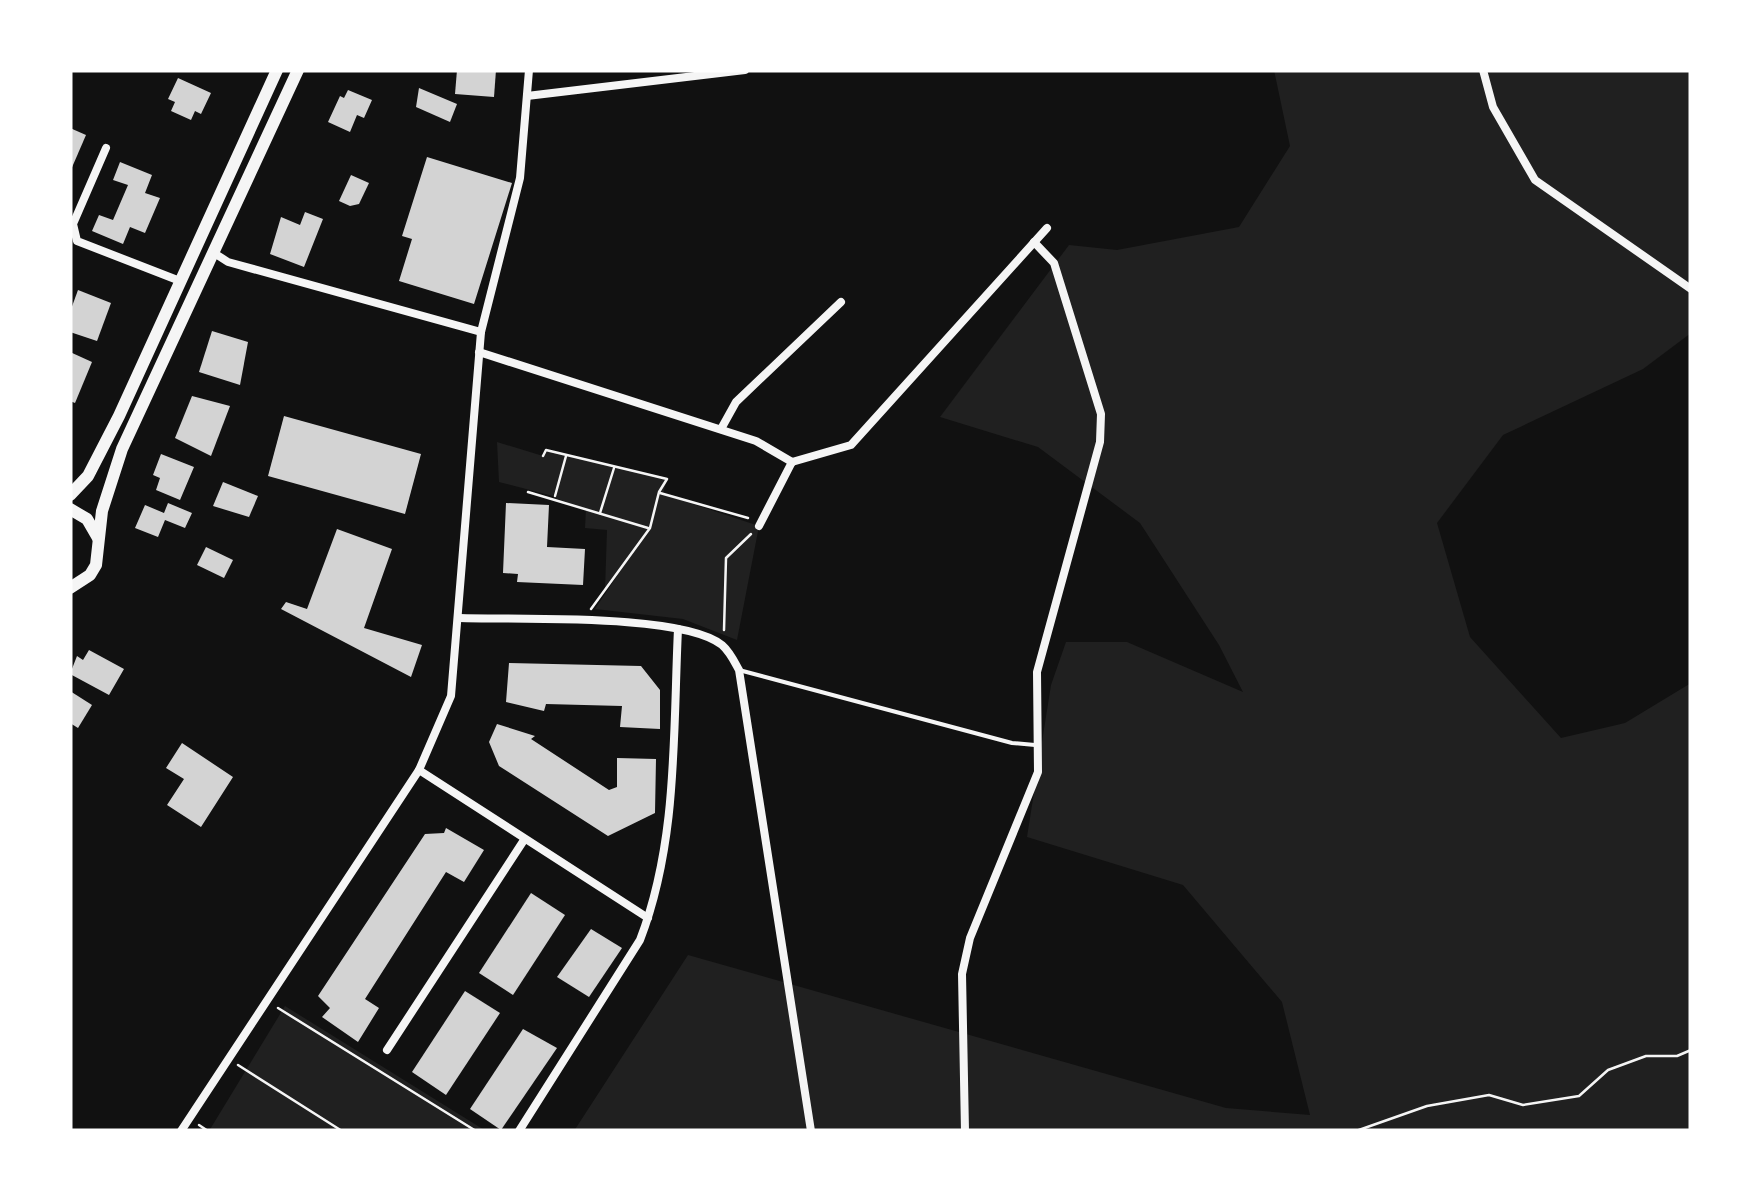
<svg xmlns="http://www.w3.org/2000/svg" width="1761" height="1201" font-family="Inter,sans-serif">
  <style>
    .green { fill: #202020 }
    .building { fill: #d3d3d3 }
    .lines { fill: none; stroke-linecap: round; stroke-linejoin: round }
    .path { stroke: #f5f5f5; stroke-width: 2.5 }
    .service { stroke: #f5f5f5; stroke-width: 4 }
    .minor { stroke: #f5f5f5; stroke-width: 8 }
    .primary { stroke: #f5f5f5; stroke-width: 12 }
  </style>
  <rect width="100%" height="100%" fill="#111"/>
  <g class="green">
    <polygon points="1274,70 1691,70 1691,333 1643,369 1503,435 1437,523 1470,637 1561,738 1625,723 1691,683 1691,1131 574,1131 688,955 1226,1108 1310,1115 1282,1002 1183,885 1027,837 1051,685 1066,642 1127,642 1243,692 1219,645 1140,523 1038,447 940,417 1069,245 1117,250 1239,227 1290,146"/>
    <polygon points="497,442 543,456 546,450 613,466 600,512 616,466 667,479 663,494 759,526 737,640 683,619 595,609 649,528 605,590 607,530 585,528 586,509 555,498 559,480 553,496 499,482"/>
    <polygon points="285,1006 486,1131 209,1131"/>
  </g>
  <g class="building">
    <polygon points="457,70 496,70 494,97 455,94"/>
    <polygon points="178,78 211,93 201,114 195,111 191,120 171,111 175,102 168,99"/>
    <polygon points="419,88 457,104 450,122 416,107"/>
    <polygon points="348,90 372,100 364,118 357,115 350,132 328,122 340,96 344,98"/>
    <polygon points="70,128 86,135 70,172"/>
    <polygon points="427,157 512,183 474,304 399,281 412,239 402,236"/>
    <polygon points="120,162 152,175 145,193 160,198 145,233 130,227 123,244 92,231 99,215 113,220 128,185 113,180"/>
    <polygon points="351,175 369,183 359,204 350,206 339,201"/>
    <polygon points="305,212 323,219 304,267 270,254 281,217 300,225"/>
    <polygon points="78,290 111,303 97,341 70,332 70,312"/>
    <polygon points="212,331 248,342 240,385 199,372"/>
    <polygon points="70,352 92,362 75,403 70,401"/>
    <polygon points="192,396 230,406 211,456 175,438"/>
    <polygon points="284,416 421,454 405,514 268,476"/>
    <polygon points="161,454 194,467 180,500 156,490 160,478 153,475"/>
    <polygon points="223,482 258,496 249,517 213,506"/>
    <polygon points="168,503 192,513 185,528 165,520 158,537 135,528 145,505 164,513"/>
    <polygon points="506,503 549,505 547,547 585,549 583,585 517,582 518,574 503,573"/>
    <polygon points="337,529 392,549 364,628 422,645 411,677 281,609 286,602 307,609"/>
    <polygon points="206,547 233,560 224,578 197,565"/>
    <polygon points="89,650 124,669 109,695 70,674 77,656 83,660"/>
    <polygon points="509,663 641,666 660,690 660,729 620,727 622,706 546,704 544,711 506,702"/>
    <polygon points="70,691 92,705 78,728 70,723"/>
    <polygon points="497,724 535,736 531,739 609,790 617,787 617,758 656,759 655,813 608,836 499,766 489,742"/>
    <polygon points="182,743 233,777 201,827 167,805 184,779 166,768"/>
    <polygon points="446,828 484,850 464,882 446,872 365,999 379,1008 358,1042 322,1017 330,1008 318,996 425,834 444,833"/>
    <polygon points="531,893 565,915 513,995 479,973"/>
    <polygon points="591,929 622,948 589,997 557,977"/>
    <polygon points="465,991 500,1013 446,1095 412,1072"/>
    <polygon points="523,1029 557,1048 501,1130 470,1109"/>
  </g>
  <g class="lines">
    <g class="path">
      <polyline points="543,456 546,450 667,479 659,492 650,528 591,609"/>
      <polyline points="528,492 648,528"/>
      <polyline points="660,493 748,518"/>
      <polyline points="555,496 566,456"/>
      <polyline points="600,513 614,468"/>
      <polyline points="724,630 726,558 751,534"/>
      <polyline points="278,1008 476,1131"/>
      <polyline points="238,1065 342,1131"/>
      <polyline points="199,1125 208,1131"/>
      <polyline points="1356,1131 1427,1106 1489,1095 1523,1105 1579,1096 1608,1070 1646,1056 1677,1056 1691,1050"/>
    </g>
    <polyline class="service" points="739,670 1012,743 1035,745"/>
    <g class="minor">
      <polyline points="1483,70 1493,107 1535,180 1691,289"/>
      <polyline points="527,96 745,70"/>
      <polyline points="106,148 73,224 77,241 180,281"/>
      <polyline points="214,253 228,262 481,332"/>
      <polyline points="479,352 756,441 792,462"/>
      <polyline points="721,429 736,402 841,302"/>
      <polyline points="792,462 851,445 1047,228"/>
      <polyline points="759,526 792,462"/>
      <path d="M460,618C515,620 683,613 722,645C730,652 734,661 739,670L811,1131"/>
      <polyline points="419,770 648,918"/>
      <polyline points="387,1050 524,840"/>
      <polyline points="181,1131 419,770 451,696 481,332 520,178 529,70"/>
      <path d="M519,1131L640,940C678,842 673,733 678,629"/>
      <polyline points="965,1131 962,974 970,938 1038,772 1037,672 1100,442 1101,414 1054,263 1034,242"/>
    </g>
    <g class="primary">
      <polyline points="70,495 88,476 119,416 277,70"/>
      <polyline points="70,509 87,519 98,538"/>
      <polyline points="70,588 90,575 96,565 102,511 122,449 298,70"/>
    </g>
  </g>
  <rect width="1761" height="1201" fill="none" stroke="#ffffff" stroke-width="145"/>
</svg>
